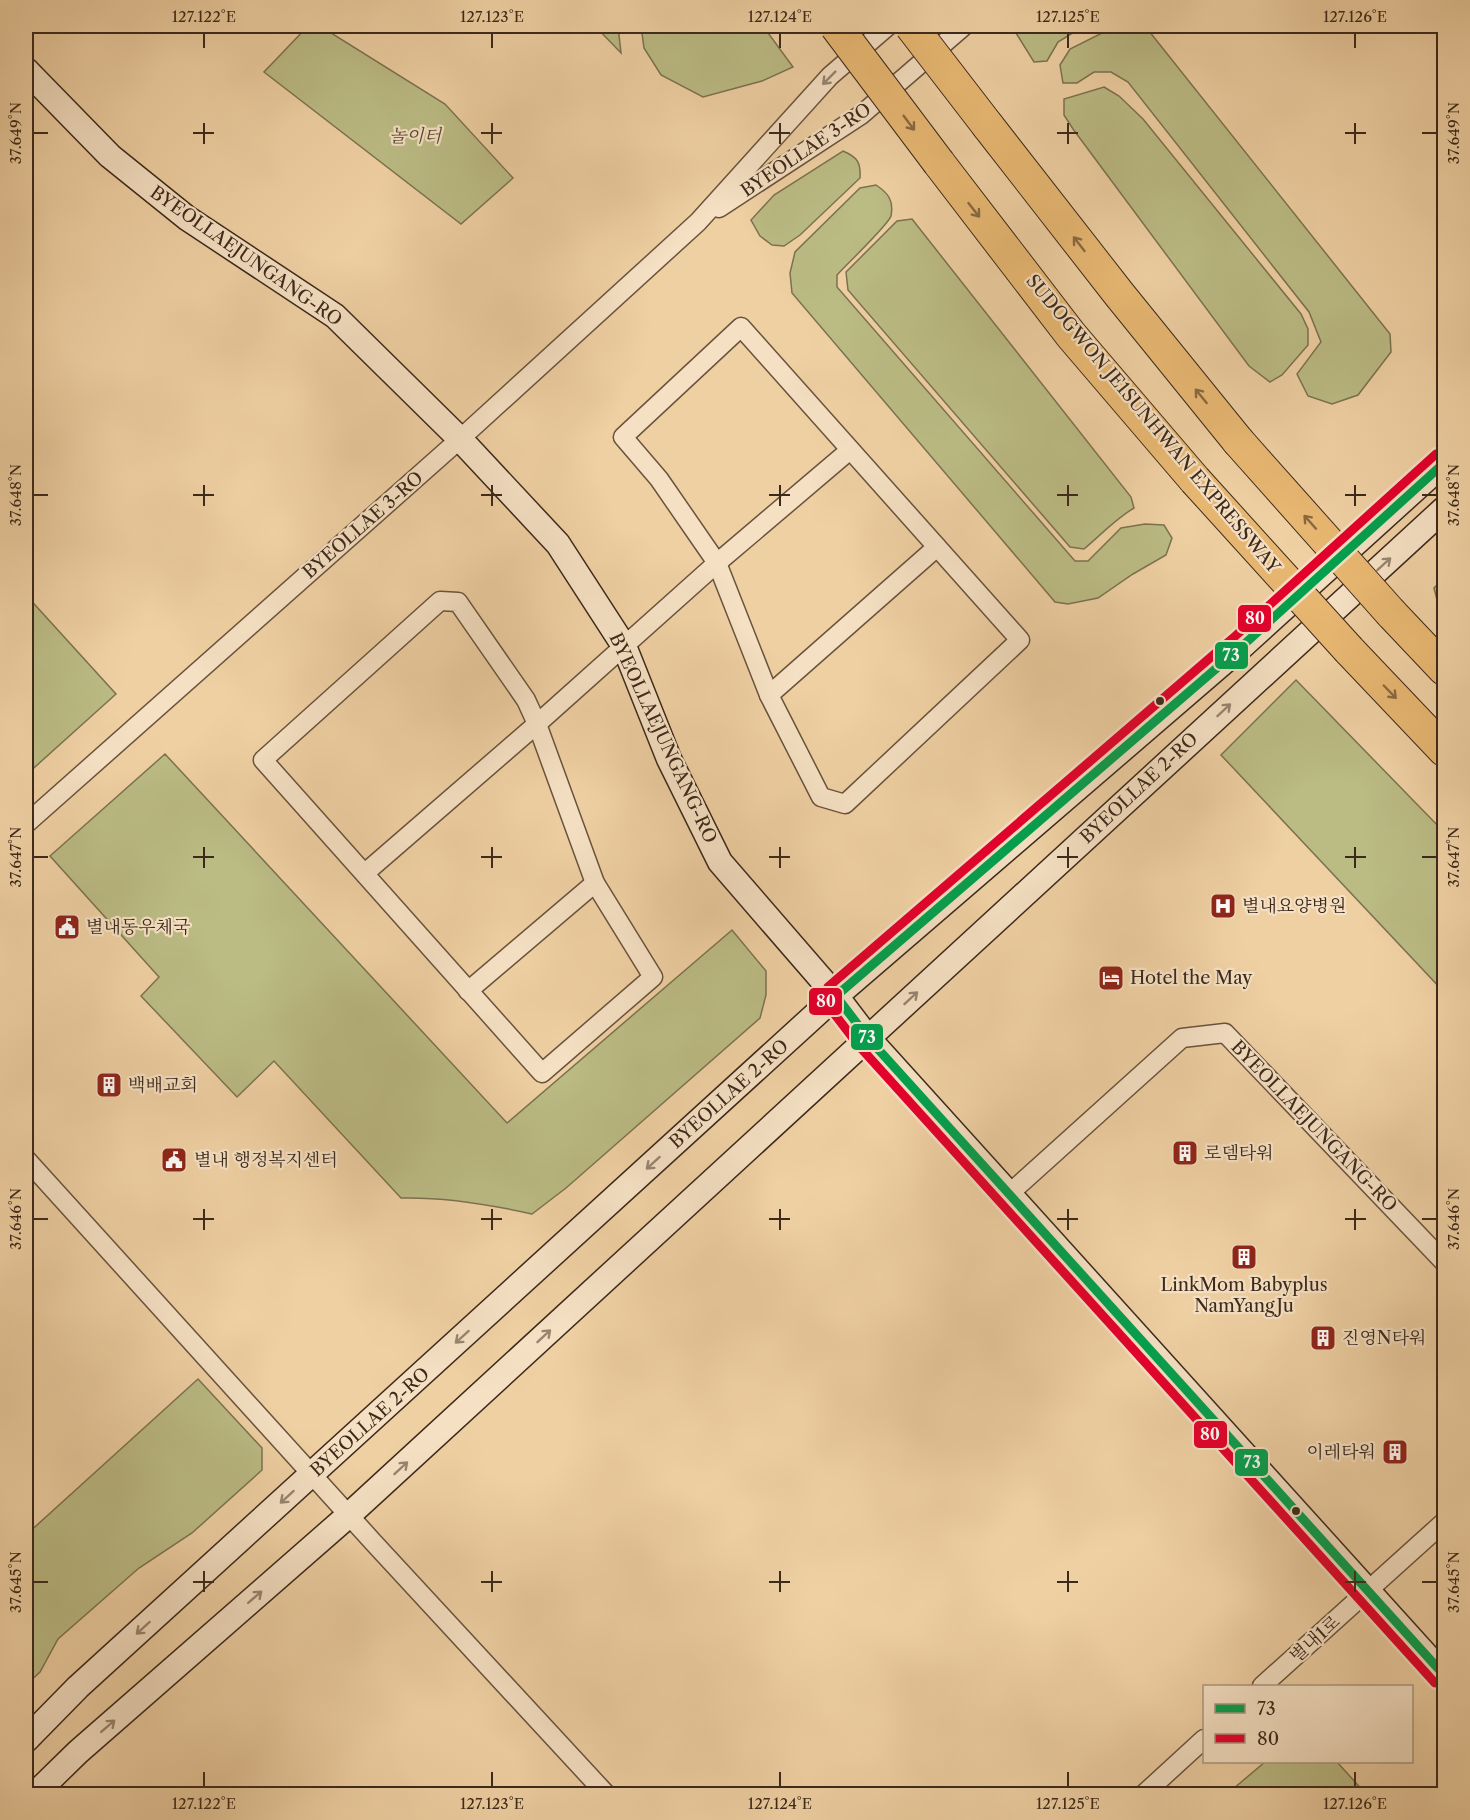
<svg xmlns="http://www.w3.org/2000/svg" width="1470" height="1820" font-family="'Libre Caslon Text','Noto Serif KR',serif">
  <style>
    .green { fill: #bbbb84; stroke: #7c7250; stroke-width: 1.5 }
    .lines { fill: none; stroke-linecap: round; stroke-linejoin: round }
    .street-casing { stroke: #69533d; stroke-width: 21 }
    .secondary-casing { stroke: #3c291b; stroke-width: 27 }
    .highway-casing { stroke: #3c291b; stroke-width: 34 }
    .street { stroke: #f5e0c3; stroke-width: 18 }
    .secondary { stroke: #f5e0c3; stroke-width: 24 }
    .highway { stroke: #e8b872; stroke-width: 32 }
    .highway-bridge-casing { stroke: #3c291b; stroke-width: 34; stroke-linecap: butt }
    .highway-bridge { stroke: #e8b872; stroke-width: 32 }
    .bus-1-casing { stroke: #f5e0c3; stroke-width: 14 }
    .bus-2-casing { stroke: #f5e0c3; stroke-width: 14 }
    .bus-1 { stroke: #03a04e; stroke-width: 9 }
    .bus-2 { stroke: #e4002b; stroke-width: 9 }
    .oneway { stroke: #98846f }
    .oneway2 { stroke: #896942 }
    .ticks { fill: none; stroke: #3c291b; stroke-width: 2 }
    .bus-dot { fill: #3c291b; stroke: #f5e0c3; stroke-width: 2 }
    .labels { text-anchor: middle; stroke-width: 4.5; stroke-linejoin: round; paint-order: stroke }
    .park-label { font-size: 18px; font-style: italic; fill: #554630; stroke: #f5e0c3 }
    .street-label { font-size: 18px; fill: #3c291b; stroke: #f5e0c3 }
    .poi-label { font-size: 18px; fill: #3c291b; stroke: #f5e0c3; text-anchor: start }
    .line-badge { stroke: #f5e0c3; stroke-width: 2 }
    .badge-label { font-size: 16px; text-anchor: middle; font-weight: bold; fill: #fff }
    .neatline { fill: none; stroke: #3c291b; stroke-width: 2 }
    .ticks-label { font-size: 15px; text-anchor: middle; fill: #3c291b }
  </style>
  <rect width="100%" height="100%" fill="#efd0a3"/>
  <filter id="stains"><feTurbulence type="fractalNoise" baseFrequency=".00333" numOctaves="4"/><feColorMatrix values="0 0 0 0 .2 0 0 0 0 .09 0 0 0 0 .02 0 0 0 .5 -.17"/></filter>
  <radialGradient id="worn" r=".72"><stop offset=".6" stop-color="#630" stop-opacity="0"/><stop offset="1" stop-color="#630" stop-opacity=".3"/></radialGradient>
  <g class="green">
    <polygon points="308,26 320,26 445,104 513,178 461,224 264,72"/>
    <polygon points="595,26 618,26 621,53"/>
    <polygon points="641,26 763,26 793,67 762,81 703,97 661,75 644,48"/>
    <polygon points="1021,26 1084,26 1058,42 1047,61 1034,62 1016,33"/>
    <polygon points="1116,26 1145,26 1390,334 1391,352 1358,395 1332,404 1308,396 1297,374 1321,342 1309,312 1128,82 1111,72 1094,72 1077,83 1063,83 1060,65 1070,49"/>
    <polygon points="1104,87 1119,96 1143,119 1301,314 1308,329 1308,345 1282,375 1270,382 1249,366 1073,129 1064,115 1064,99"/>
    <path d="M843,151C857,157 861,162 860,178L800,235L784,246L772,245L760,236L751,220L774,195Z"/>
    <path d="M876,185C888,193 894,200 891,216C889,224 846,265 837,275V287L1075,561H1088L1121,528L1145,524L1164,525L1172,538L1166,555L1133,574L1098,598L1068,604L1055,602L792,293L790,273L795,252L860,188Z"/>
    <path d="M912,219L1131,497L1134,508C1115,519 1101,535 1084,549L1070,547L848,290L846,272L897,221Z"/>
    <polygon points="1444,578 1444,608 1437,600 1434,588"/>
    <polygon points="26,595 116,694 26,775"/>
    <polygon points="1296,680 1444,832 1444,992 1221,755"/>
    <path d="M165,754L507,1123L732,930L766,971V995L760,1018L566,1188L532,1214C488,1204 446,1197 401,1198L274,1061L237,1097L141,996L159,977L50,856Z"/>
    <polygon points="198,1379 262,1448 262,1470 192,1533 139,1568 58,1639 40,1672 26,1685 26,1535"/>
    <polygon points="1265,1762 1337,1762 1366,1794 1227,1794"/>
  </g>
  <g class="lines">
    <g class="street-casing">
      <g id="street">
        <polyline points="719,208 861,115 964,26"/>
        <polygon points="741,327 1020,640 845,804 821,797 769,695 717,563 659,479 623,437"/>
        <polygon points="440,601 458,602 526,700 537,724 595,883 653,977 542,1073 263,760"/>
        <polyline points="769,695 937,547"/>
        <polyline points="26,824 460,439 698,222 830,76 888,26"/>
        <polyline points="365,873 537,724 717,563 850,450"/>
        <polyline points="468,991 595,883"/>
        <polyline points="26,1159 373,1542 606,1794"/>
        <polyline points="1010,1193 1182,1038 1225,1033 1444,1262"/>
        <polyline points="1262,1686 1444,1522"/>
        <polyline points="1144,1794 1204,1739"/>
      </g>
    </g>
    <g class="secondary-casing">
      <g id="secondary">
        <polyline points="26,70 110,156 187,218 335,316 460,439 558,544 624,646 669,759 720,862 836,996 868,1038 1444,1675"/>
        <polyline points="26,1740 78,1687 836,996 1240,648 1444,463"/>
        <polyline points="35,1794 78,1752 349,1515 1444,509"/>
      </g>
    </g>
    <g class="highway-casing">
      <g id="highway">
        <polyline points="988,126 1119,294 1238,441"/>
        <polyline points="939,163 1071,335 1195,480"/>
        <polyline points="1391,613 1444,669"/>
        <polyline points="1349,650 1444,750"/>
      </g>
    </g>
    <use href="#street" class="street"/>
    <use href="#secondary" class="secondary"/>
    <use href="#highway" class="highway"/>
    <g class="highway-bridge-casing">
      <g id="highway-bridge">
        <polyline points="836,26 939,163"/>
        <polyline points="911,26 988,126"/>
        <polyline points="1238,441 1391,613"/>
        <polyline points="1195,480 1349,650"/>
      </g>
    </g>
    <use href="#highway-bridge" class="highway-bridge"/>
    <g class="bus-1-casing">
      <polyline id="bus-1" points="1444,463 1240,648 836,996 868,1038 1444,1675"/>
    </g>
    <g class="bus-2-casing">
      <polyline id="bus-2" points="1435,1683 859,1046 826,1003 824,997 828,987 1232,639 1436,454"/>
    </g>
    <use href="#bus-1" class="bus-1"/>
    <use href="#bus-2" class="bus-2"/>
  </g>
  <defs><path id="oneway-shaft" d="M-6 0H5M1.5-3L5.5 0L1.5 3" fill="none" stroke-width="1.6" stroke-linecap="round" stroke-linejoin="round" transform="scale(1.5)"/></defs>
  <g class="oneway">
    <use href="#oneway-shaft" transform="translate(829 78) rotate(135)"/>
    <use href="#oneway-shaft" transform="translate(1384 564) rotate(-42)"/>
    <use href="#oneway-shaft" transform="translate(1224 710) rotate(-43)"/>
    <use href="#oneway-shaft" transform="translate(911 998) rotate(-43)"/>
    <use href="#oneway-shaft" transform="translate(653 1163) rotate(138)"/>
    <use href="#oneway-shaft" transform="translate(544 1336) rotate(-43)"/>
    <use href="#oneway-shaft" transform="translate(462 1337) rotate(138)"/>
    <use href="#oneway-shaft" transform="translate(401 1468) rotate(-43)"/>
    <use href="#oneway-shaft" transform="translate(287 1497) rotate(138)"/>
    <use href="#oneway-shaft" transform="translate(255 1597) rotate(-41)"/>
    <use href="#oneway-shaft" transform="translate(143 1628) rotate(138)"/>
    <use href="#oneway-shaft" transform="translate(108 1726) rotate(-41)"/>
  </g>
  <g class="oneway2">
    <use href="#oneway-shaft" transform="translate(909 123) rotate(53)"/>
    <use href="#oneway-shaft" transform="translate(974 210) rotate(52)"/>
    <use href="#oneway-shaft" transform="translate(1079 244) rotate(-128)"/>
    <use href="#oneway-shaft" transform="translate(1201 396) rotate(-129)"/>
    <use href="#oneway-shaft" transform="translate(1310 522) rotate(-132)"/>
    <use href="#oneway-shaft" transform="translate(1390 692) rotate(46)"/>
  </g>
  <path class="ticks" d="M204,33V48M492,33V48M780,33V48M1068,33V48M1355,33V48M204,123V144M492,123V144M780,123V144M1068,123V144M1355,123V144M33,133H48M193,133H214M481,133H502M769,133H790M1057,133H1078M1345,133H1366M1422,133H1437M204,485V506M492,485V506M780,485V506M1068,485V506M1355,485V506M33,495H48M193,495H214M481,495H502M769,495H790M1057,495H1078M1345,495H1366M1422,495H1437M204,847V868M492,847V868M780,847V868M1068,847V868M1355,847V868M33,857H48M193,857H214M481,857H502M769,857H790M1057,857H1078M1345,857H1366M1422,857H1437M204,1209V1230M492,1209V1230M780,1209V1230M1068,1209V1230M1355,1209V1230M33,1219H48M193,1219H214M481,1219H502M769,1219H790M1057,1219H1078M1345,1219H1366M1422,1219H1437M204,1571V1592M492,1571V1592M780,1571V1592M1068,1571V1592M1355,1571V1592M33,1582H48M193,1582H214M481,1582H502M769,1582H790M1057,1582H1078M1345,1582H1366M1422,1582H1437M204,1772V1787M492,1772V1787M780,1772V1787M1068,1772V1787M1355,1772V1787"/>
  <defs>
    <g id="hospital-square" transform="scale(1.35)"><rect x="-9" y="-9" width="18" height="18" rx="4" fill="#8f2418" stroke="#f5e0c3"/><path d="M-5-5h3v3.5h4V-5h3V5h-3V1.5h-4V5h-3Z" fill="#fff"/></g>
    <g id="civic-square" transform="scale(1.35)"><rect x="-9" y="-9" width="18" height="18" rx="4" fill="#8f2418" stroke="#f5e0c3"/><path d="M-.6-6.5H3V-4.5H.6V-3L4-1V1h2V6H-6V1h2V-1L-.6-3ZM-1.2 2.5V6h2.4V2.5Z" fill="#fff"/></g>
    <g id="hotel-square" transform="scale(1.35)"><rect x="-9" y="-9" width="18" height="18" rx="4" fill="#8f2418" stroke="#f5e0c3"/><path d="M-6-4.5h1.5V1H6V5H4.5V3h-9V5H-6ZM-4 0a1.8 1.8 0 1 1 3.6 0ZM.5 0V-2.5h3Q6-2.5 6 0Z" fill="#fff"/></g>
    <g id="building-square" transform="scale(1.35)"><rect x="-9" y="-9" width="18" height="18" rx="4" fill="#8f2418" stroke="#f5e0c3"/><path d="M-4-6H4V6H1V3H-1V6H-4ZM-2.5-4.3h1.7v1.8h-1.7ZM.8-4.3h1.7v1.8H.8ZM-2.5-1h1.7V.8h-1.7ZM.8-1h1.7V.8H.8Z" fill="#fff"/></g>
  </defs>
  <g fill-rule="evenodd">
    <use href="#hospital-square" x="1223" y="906"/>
    <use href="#civic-square" x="67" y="927"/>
    <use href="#hotel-square" x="1111" y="978"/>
    <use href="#building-square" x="109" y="1085"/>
    <use href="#building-square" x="1185" y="1153"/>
    <use href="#civic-square" x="174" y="1160"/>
    <use href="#building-square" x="1244" y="1257"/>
    <use href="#building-square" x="1323" y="1338"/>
    <use href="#building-square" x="1395" y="1452"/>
  </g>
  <g class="bus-dot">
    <circle cx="1160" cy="701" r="5"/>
    <circle cx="1296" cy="1511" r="5"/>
  </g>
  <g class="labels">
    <g class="park-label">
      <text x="415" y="142">놀이터</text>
    </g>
    <g class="street-label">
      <text transform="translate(806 150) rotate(-34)" y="6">BYEOLLAE 3-RO</text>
      <text transform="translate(246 256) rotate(35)" y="6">BYEOLLAEJUNGANG-RO</text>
      <text transform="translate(1153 424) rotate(50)" y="6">SUDOGWON JE1SUNHWAN EXPRESSWAY</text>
      <text transform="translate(363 525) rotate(-41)" y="6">BYEOLLAE 3-RO</text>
      <text transform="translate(663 738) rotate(65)" y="6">BYEOLLAEJUNGANG-RO</text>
      <text transform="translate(1139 788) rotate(-43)" y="6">BYEOLLAE 2-RO</text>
      <text transform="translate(729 1094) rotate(-42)" y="6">BYEOLLAE 2-RO</text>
      <text transform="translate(1314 1126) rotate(46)" y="6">BYEOLLAEJUNGANG-RO</text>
      <text transform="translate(370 1422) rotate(-42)" y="6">BYEOLLAE 2-RO</text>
      <text transform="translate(1315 1639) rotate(-42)" y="6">별내1로</text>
    </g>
    <g class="poi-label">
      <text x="1242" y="912">별내요양병원</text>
      <text x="86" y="933">별내동우체국</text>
      <text x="1130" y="984">Hotel the May</text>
      <text x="128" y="1091">백배교회</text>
      <text x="1204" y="1159">로뎀타워</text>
      <text x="194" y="1166">별내 행정복지센터</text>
      <text x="1244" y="1291" text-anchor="middle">LinkMom Babyplus<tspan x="1244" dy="21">NamYangJu</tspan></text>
      <text x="1342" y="1344">진영N타워</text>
      <text x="1376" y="1458" text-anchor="end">이레타워</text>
    </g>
  </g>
  <g class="line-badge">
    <rect x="1237" y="604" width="35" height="29" rx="6" fill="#e4002b"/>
    <rect x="1214" y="641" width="35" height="29" rx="6" fill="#03a04e"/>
    <rect x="808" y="987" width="35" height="29" rx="6" fill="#e4002b"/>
    <rect x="850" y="1023" width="34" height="28" rx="6" fill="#03a04e"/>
    <rect x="1193" y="1420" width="35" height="29" rx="6" fill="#e4002b"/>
    <rect x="1234" y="1448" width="35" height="29" rx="6" fill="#03a04e"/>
  </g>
  <g class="badge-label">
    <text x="1255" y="624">80</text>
    <text x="1231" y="661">73</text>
    <text x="826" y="1007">80</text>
    <text x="867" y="1043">73</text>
    <text x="1210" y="1440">80</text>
    <text x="1252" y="1468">73</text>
  </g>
  <rect width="1470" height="1820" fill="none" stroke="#efd0a3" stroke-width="66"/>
  <rect x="1203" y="1685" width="210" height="78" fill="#f5e0c3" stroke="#ab9780" stroke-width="1.5"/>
  <rect x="1215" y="1704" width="30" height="9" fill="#03a04e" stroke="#ab9780" stroke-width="1.5"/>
  <text x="1257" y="1715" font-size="18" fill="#3c291b">73</text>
  <rect x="1215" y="1734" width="30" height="9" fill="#e4002b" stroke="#ab9780" stroke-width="1.5"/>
  <text x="1257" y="1745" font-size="18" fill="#3c291b">80</text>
  <rect x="33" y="33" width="1404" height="1754" class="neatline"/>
  <g class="ticks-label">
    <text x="204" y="22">127.122°E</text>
    <text x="492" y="22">127.123°E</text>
    <text x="780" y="22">127.124°E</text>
    <text x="1068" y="22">127.125°E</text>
    <text x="1355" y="22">127.126°E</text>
    <text transform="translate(16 133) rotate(-90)" y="5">37.649°N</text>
    <text transform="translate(1454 133) rotate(-90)" y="5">37.649°N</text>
    <text transform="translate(16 495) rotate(-90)" y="5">37.648°N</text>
    <text transform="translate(1454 495) rotate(-90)" y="5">37.648°N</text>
    <text transform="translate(16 857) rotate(-90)" y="5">37.647°N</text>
    <text transform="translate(1454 857) rotate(-90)" y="5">37.647°N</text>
    <text transform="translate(16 1219) rotate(-90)" y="5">37.646°N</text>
    <text transform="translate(1454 1219) rotate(-90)" y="5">37.646°N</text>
    <text transform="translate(16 1582) rotate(-90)" y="5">37.645°N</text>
    <text transform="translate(1454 1582) rotate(-90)" y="5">37.645°N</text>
    <text x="204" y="1809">127.122°E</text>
    <text x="492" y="1809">127.123°E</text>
    <text x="780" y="1809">127.124°E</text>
    <text x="1068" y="1809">127.125°E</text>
    <text x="1355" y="1809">127.126°E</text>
  </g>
  <rect width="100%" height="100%" filter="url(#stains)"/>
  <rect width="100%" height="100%" fill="url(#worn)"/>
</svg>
